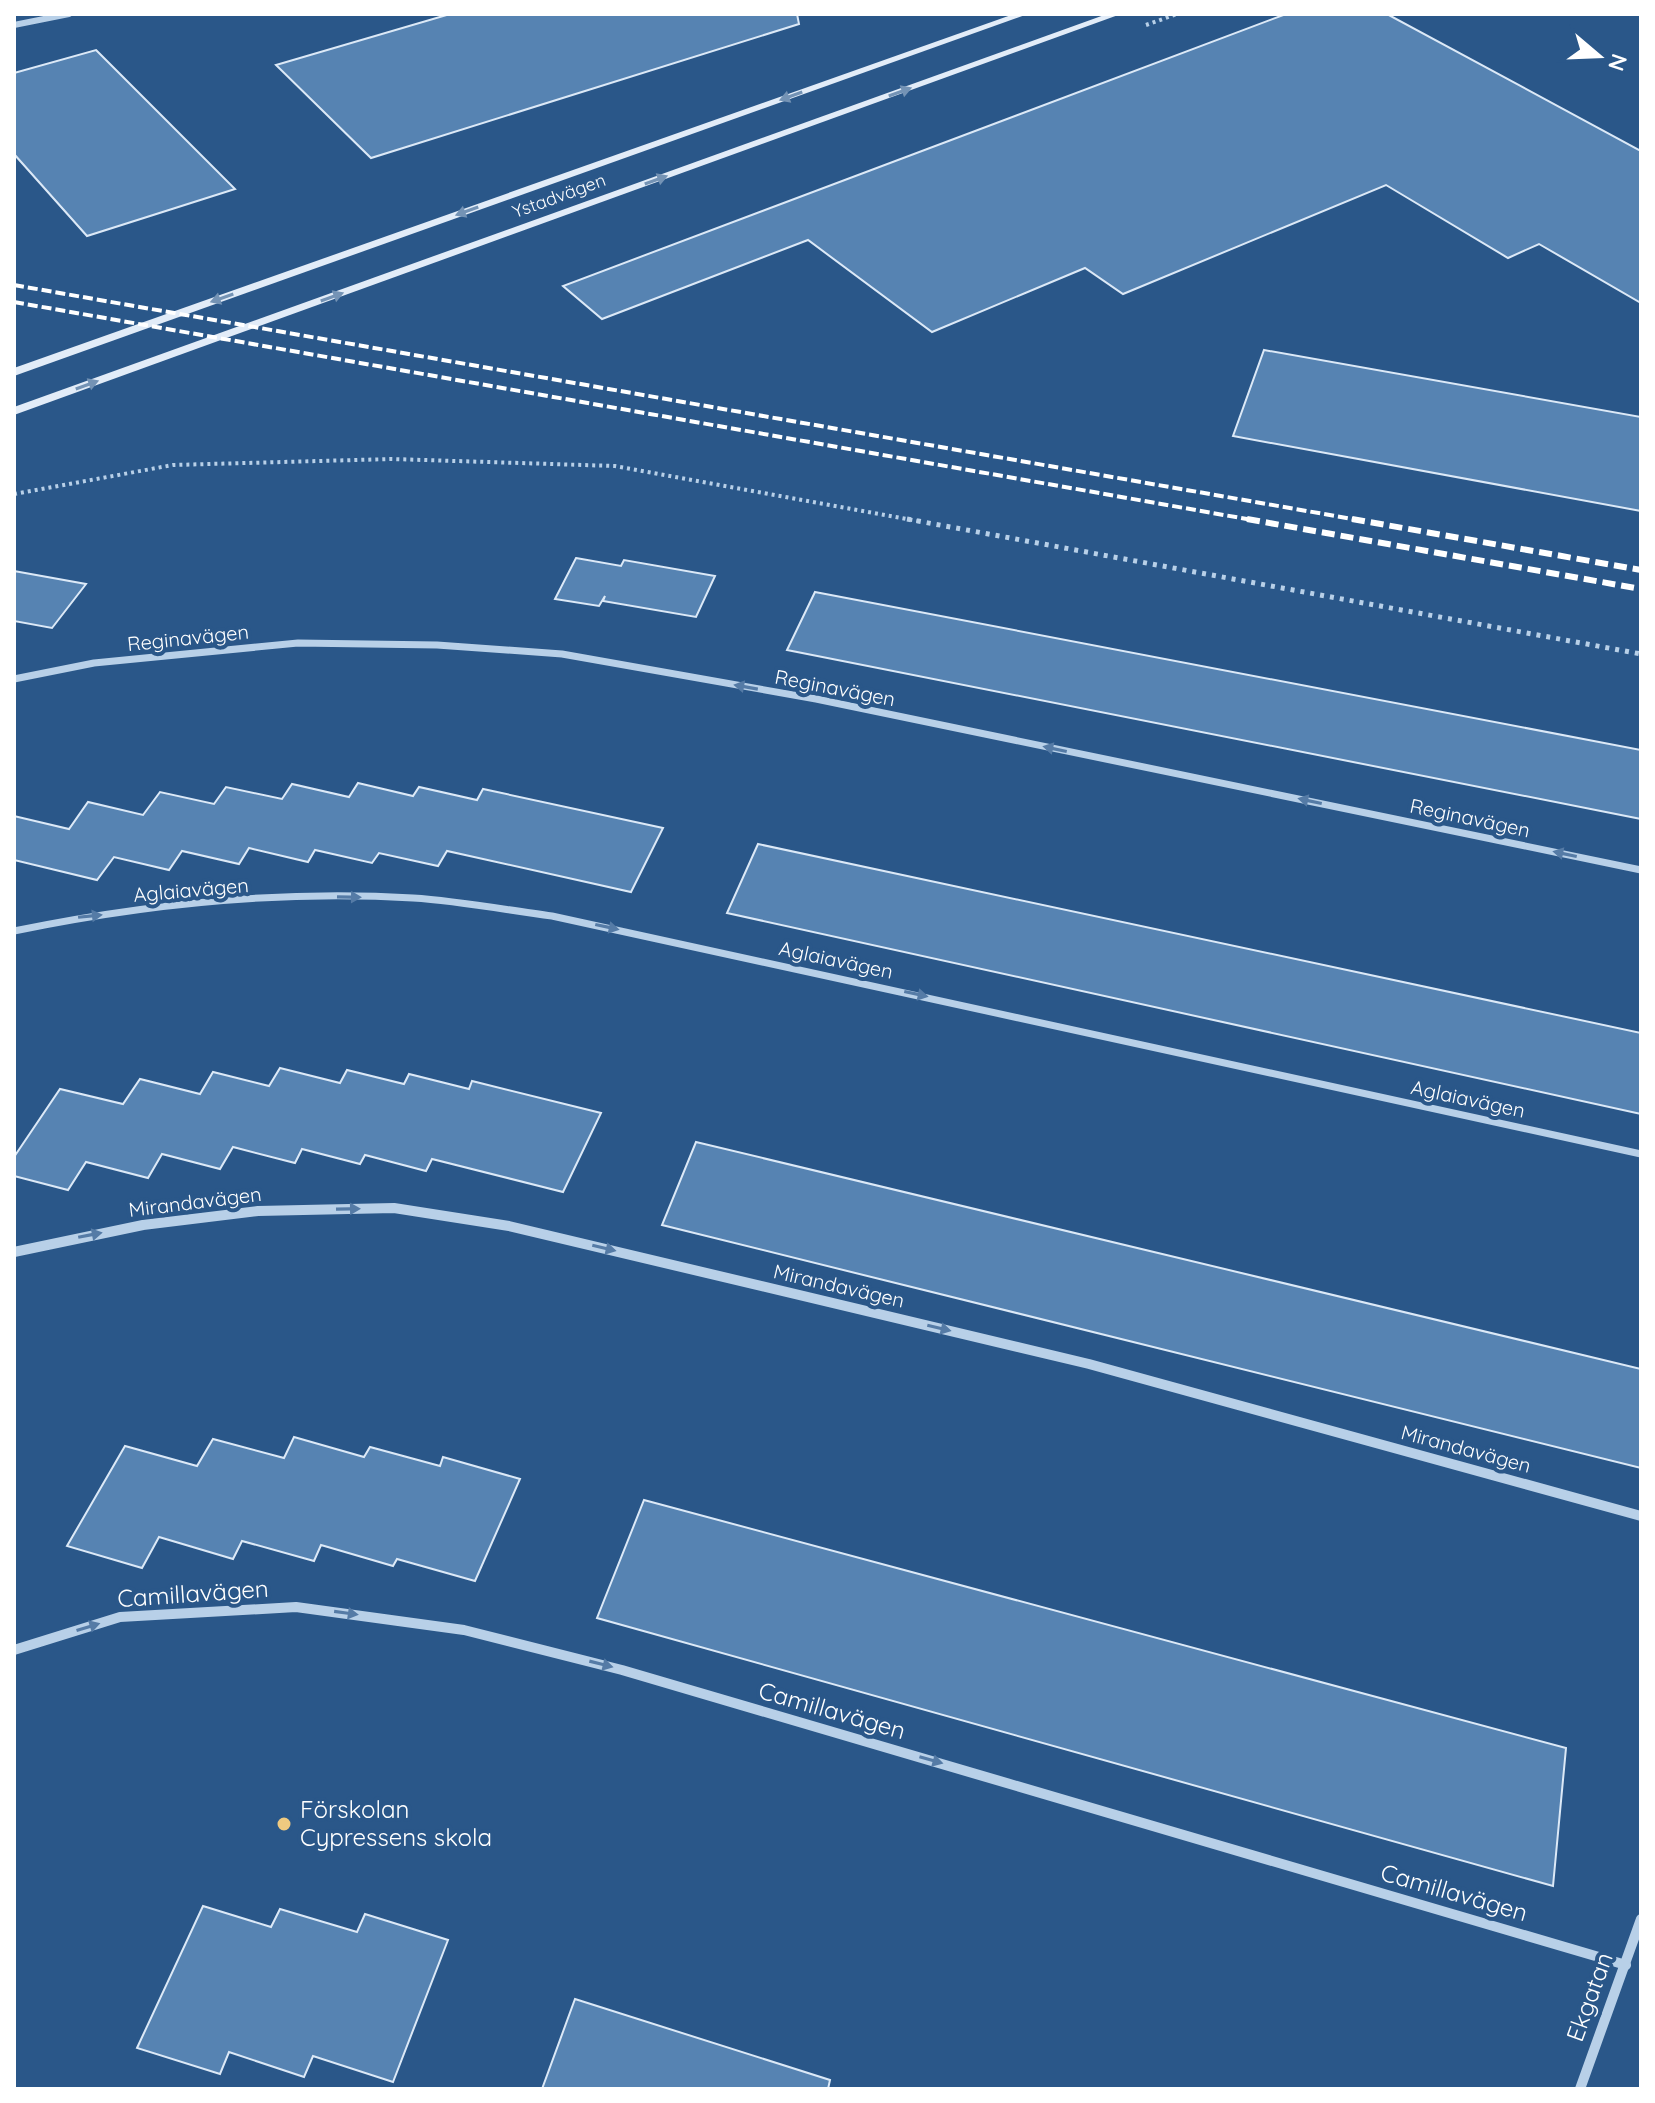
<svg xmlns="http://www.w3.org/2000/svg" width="1655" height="2103" font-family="Quicksand,sans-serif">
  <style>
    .building { fill: #5683b2; stroke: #dce9f7; stroke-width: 2 }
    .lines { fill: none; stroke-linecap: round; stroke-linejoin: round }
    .path-far1 { stroke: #b8d0e8; stroke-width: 4; stroke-dasharray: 3 4; stroke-linecap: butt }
    .path { stroke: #b8d0e8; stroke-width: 5; stroke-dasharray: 4 6; stroke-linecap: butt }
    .minor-far2 { stroke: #b8d0e8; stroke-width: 6 }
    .minor-far1 { stroke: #b8d0e8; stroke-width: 7 }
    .minor { stroke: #b8d0e8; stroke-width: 10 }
    .secondary { fill: #e2ecf8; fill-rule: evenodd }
    .rail-far1 { stroke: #fff; stroke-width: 4; stroke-dasharray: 10 4; stroke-linecap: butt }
    .rail { stroke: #fff; stroke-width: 6; stroke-dasharray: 13 6; stroke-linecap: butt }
    .oneway { fill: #7493b5 }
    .oneway2 { fill: #557ba6 }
    .poi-dot { fill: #efca80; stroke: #2a5789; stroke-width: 3 }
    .labels { text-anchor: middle; stroke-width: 8; stroke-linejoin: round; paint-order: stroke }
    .far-street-label { font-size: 18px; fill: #fff; stroke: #2a5789 }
    .street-label { font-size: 20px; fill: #fff; stroke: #2a5789 }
    .near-street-label { font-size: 24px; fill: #fff; stroke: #2a5789 }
    .near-poi-label { font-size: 24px; fill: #fff; stroke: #2a5789; text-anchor: start }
  </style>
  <rect width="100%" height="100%" fill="#2a5789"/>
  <g class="building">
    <polygon points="450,14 797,14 799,24 371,158 276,65"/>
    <polygon points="1286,14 1387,14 1641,151 1641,303 1539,244 1508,258 1386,185 1123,294 1085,268 932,332 808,240 602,319 563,286"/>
    <polygon points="96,50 235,189 87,236 14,154 14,73"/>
    <polygon points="1264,350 1641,417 1641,511 1233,436"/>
    <polygon points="576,558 621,566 624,560 715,576 696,617 603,601 605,596 599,606 555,599"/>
    <polygon points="14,571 86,584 52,628 14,621"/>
    <polygon points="815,592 1641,750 1641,819 787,650"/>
    <polygon points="358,783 413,796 419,787 477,800 483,789 663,828 631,892 447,851 438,866 379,853 372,863 315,850 308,862 249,848 239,864 182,851 169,870 114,857 97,880 14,860 14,816 69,829 88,802 143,815 160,792 214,804 226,787 282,799 292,784 349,797"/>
    <polygon points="758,844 1641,1033 1641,1114 727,913"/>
    <polygon points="280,1068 340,1083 347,1070 404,1084 409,1074 469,1089 472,1081 601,1113 563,1192 432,1159 426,1171 365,1155 360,1164 302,1149 295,1163 233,1147 220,1169 162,1154 148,1178 86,1162 68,1190 14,1176 14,1157 60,1089 123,1104 140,1079 200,1094 213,1072 269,1086"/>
    <polygon points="696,1142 1641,1369 1641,1468 662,1225"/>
    <polygon points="294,1437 364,1457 370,1447 440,1466 443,1457 520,1479 475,1581 397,1559 393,1566 321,1545 314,1561 242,1541 233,1559 159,1537 142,1568 67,1546 125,1446 197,1466 213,1439 284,1458"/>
    <polygon points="644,1500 1566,1748 1553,1886 597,1618"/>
    <polygon points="203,1906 271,1927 280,1909 357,1932 365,1914 448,1940 393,2082 313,2056 304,2077 229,2052 220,2074 137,2048"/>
    <polygon points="575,1999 830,2080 828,2089 542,2089"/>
  </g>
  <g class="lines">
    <g class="path-far1">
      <polyline points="1146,25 1177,14"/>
      <polyline points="14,494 173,465 392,459 615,466 918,521"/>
    </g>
    <polyline class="path" points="907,519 1641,654"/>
    <polyline class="minor-far2" points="14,25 69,14"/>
    <g class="minor-far1">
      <polyline points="14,679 94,663 298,643 437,645 562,654 816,699 1641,870"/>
      <path d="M14,931C145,904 279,890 413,898C460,901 506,910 552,916L1641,1154"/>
    </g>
    <g class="minor">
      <polyline points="14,1252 143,1225 258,1211 394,1208 509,1226 1089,1364 1641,1516"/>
      <polyline points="14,1650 120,1617 296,1607 464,1630 622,1670 1626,1965"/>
      <polyline points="1580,2089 1641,1919"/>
    </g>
    <g class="secondary">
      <polygon points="1014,14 1028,14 14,376 14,368"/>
      <polygon points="1107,14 1121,14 14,415 14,407"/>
    </g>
    <g class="rail-far1">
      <polyline points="14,285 1364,521"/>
      <polyline points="14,302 1258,521"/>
    </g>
    <g class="rail">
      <polyline points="1247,519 1641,589"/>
      <polyline points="1352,519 1641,570"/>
    </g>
  </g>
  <defs><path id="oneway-solid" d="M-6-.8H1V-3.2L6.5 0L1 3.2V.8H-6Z" transform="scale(2)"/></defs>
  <g class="oneway">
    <use href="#oneway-solid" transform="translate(900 92) rotate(-20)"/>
    <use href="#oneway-solid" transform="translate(791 96) rotate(160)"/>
    <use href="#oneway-solid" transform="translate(656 180) rotate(-20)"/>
    <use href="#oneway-solid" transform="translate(467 211) rotate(160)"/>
    <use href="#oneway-solid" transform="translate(332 297) rotate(-20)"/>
    <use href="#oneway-solid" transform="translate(222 298) rotate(161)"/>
    <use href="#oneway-solid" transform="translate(87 385) rotate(-20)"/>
  </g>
  <g class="oneway2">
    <use href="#oneway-solid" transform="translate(746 687) rotate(-170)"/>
    <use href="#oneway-solid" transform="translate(1055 749) rotate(-168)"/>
    <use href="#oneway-solid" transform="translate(1310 801) rotate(-168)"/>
    <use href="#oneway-solid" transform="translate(1565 854) rotate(-168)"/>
    <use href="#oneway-solid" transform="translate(349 897) rotate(1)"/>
    <use href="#oneway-solid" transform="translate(90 916) rotate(-6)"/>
    <use href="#oneway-solid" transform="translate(607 927) rotate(12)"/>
    <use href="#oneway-solid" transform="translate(916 994) rotate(12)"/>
    <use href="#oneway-solid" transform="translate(348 1209) rotate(-1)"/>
    <use href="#oneway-solid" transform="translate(90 1235) rotate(-11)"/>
    <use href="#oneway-solid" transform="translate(604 1248) rotate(13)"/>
    <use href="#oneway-solid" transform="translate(939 1328) rotate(13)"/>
    <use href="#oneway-solid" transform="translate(346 1613) rotate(8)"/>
    <use href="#oneway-solid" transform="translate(88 1627) rotate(-17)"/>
    <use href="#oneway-solid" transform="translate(601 1664) rotate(14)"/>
    <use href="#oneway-solid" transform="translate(931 1760) rotate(16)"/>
  </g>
  <circle class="poi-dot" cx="284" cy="1824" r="8"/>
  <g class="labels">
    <g class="far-street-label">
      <text transform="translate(559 196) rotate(-20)" y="6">Ystadvägen</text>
    </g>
    <g class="street-label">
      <text transform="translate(188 638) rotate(-6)" y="7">Reginavägen</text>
      <text transform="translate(835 688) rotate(11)" y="7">Reginavägen</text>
      <text transform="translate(1470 818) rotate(12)" y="7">Reginavägen</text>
      <text transform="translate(191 890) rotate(-5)" y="7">Aglaiavägen</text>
      <text transform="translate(836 960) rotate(12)" y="7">Aglaiavägen</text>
      <text transform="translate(1468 1099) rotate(12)" y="7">Aglaiavägen</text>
      <text transform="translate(195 1202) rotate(-7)" y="7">Mirandavägen</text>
      <text transform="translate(839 1286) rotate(13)" y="7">Mirandavägen</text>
      <text transform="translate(1466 1449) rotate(15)" y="7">Mirandavägen</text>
    </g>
    <g class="near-street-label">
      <text transform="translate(193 1594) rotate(-4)" y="8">Camillavägen</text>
      <text transform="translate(832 1711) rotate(16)" y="8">Camillavägen</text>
      <text transform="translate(1454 1893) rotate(16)" y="8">Camillavägen</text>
      <text transform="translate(1590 1997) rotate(-70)" y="8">Ekgatan</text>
    </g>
    <g class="near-poi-label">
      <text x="300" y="1818">Förskolan<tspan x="300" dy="28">Cypressens skola</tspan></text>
    </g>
  </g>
  <rect width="1655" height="2103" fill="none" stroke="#ffffff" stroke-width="32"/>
  <g transform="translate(1599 56) rotate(109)" stroke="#2a5789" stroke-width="6" paint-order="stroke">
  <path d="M0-6L14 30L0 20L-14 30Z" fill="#ffffff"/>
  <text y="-12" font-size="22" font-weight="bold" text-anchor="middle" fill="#ffffff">N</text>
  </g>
</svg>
